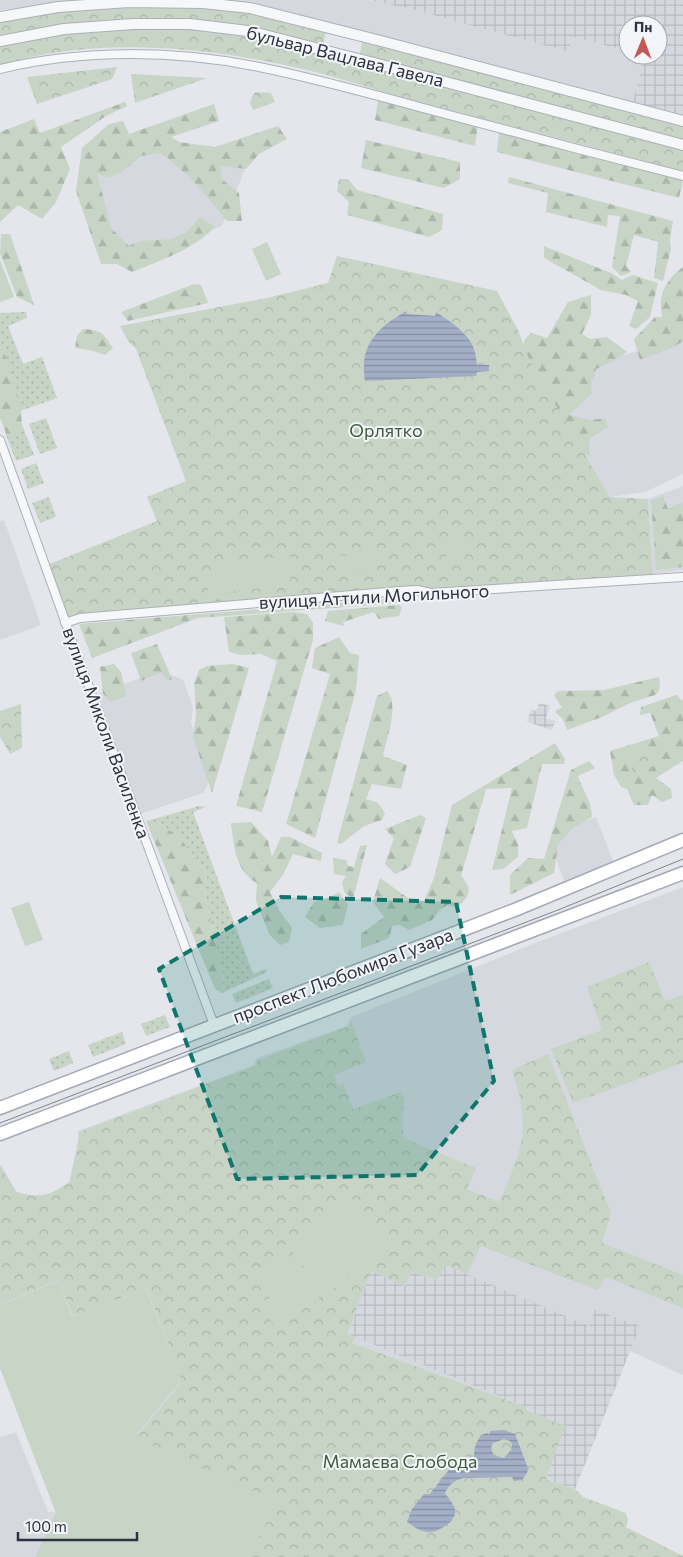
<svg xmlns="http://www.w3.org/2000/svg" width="683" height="1557" font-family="Commissioner,sans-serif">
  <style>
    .built { fill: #d6d8df }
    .industrial { fill: url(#industrial-grid) }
    .grass { fill: url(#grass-dots) }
    .forest { fill: url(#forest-firs) }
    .park { fill: url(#park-crowns) }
    .pitch { fill: #c7d4c6 }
    .water { fill: url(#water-rules); fill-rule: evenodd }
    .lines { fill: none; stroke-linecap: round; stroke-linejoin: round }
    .minor-casing { stroke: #adb0b8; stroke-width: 10 }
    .tertiary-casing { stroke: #adb0b8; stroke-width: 12 }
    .primary-casing { stroke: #a5a8b5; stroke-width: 15 }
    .minor { stroke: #f6f7f9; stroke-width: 8 }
    .tertiary { stroke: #f6f7f9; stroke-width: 10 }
    .primary { stroke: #fff; stroke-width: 12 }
    .tram { stroke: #7f8393; stroke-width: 1 }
    .marked { fill: #0f766e; fill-opacity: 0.2; stroke: #0f766e; stroke-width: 4; stroke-dasharray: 10 6; stroke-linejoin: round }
    .labels { text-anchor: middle; stroke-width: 4; stroke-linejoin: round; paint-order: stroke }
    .street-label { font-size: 18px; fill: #2d3141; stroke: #f4f5f8 }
    .park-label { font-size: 18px; fill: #3d5c3c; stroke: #f4f5f8 }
  </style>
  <defs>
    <pattern id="industrial-grid" width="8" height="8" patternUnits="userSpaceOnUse" patternTransform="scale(1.25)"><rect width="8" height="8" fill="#d6d8df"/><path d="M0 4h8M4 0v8" fill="none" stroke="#b8bac1"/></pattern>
    <pattern id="grass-dots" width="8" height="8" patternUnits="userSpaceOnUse" patternTransform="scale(1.25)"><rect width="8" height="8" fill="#c7d4c6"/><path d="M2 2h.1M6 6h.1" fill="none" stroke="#abb6ab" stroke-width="1.8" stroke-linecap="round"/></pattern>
    <pattern id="forest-firs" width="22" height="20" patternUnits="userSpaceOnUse" patternTransform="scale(1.25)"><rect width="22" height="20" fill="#c7d4c6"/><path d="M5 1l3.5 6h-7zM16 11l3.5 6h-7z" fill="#abb6ab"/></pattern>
    <pattern id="park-crowns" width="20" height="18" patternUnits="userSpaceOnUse" patternTransform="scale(1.25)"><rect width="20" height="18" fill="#c7d4c6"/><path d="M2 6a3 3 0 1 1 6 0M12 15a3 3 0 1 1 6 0" fill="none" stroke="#abb6ab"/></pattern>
    <pattern id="water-rules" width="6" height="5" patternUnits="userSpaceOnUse" patternTransform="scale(1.25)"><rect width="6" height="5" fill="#a3aec7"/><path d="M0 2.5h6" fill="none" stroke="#858ea3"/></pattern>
  </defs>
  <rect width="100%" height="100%" fill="#e4e6eb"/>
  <g class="built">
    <polygon points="0,0 92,0 0,10"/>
    <polygon points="209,0 369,0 419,11 568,52 573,37 628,51 628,55 645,56 632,104"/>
    <polygon points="130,136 249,159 222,226 120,261 83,153"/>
    <polygon points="683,338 683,474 645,492 610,497 574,438 559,373"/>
    <polygon points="683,486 683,570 653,574 648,499"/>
    <polygon points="4,520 41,625 0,640 0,521"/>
    <polygon points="161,670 183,680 193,707 191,723 211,779 203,793 140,814 97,694"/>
    <polygon points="596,817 613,861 564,881 553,850 554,833"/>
    <polygon points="683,887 683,1375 630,1351 575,1489 526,1407 353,1344 249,1557 0,1557 0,1437 16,1432 48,1512 56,1512 0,1368 0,1165 1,1165 17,1192 33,1196 52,1193 69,1182 78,1140 78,1131 239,1071 254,1065 257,1058 347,1026 351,1017 533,944"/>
  </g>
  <g class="industrial">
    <polygon points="370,0 683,0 683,117 632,104 645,56 642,55 658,55 658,25 628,25 628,51 573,37 568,52 419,11"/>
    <polygon points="539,703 550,706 546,718 555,721 552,730 527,722 531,709 536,711"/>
    <polygon points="445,1265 589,1326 595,1310 640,1326 575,1489 546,1479 565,1426 525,1410 526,1407 348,1334 371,1271 405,1286 411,1272 437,1280"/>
  </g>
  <g class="grass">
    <polygon points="26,312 27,318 8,326 23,364 42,357 57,398 0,418 0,313"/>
    <polygon points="46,418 57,448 40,454 29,424"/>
    <polygon points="22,425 34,455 16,461 5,432"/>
    <polygon points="36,463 44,483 28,489 21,469"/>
    <polygon points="49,497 56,517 40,523 32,503"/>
    <polygon points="199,806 206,807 193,812 253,974 266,969 267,972 222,993 223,976 205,897 207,875 181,839 154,819"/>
    <polygon points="269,979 273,988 236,1003 232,994"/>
    <polygon points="165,1015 170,1027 146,1036 141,1024"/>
    <polygon points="122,1032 126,1044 93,1057 88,1045"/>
    <polygon points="69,1051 73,1063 54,1071 49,1059"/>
  </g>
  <g class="forest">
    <polygon points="378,100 478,124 475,146 375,120"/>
    <polygon points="125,102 127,106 106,116 61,147 70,169 56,202 42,219 18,205 0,222 0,132 34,119 40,133"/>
    <path d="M214,104L219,121L171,137L179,142L215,147L278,126L287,139L259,154L246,169L221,166L222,179L239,193L242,221H227C206,195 188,173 161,153L141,156L122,172L107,178L97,173L111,228L129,246L140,241L172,239L188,231L200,217L215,227C192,250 162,260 132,272L117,264H101L76,191L82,148L109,124L123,121L129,134Z"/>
    <polygon points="499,132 683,180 679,198 497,152"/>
    <polygon points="366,140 460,162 460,179 444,188 361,168"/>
    <polygon points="509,177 673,221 670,240 671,249 663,281 654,278 658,242 634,235 626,266 631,272 621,276 612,267 620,216 608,215 607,227 546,212 548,193 508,183"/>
    <polygon points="339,179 348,179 357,190 443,214 442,230 429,237 347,215 349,202 337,191"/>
    <polygon points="1,234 10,234 34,305 17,297 0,253"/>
    <polygon points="544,246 611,273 622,280 633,275 658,283 650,317 636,329 629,326 638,301 626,295 601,290 544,258"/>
    <path d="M683,267V341L674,347L640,360L634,339L655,317H662C662,311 660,306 661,300C662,287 673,274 683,267Z"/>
    <polygon points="194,284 201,285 208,303 128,321 121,312"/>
    <polygon points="591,295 591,315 582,334 590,339 607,337 627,352 613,361 596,369 591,385 592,393 569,415 591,420 605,418 608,427 589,439 590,456 566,443 547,398 524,361 524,340 531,333 547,338 568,302"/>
    <path d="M83,329C102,330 103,333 113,348L105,355L90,350L75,348L77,336Z"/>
    <polygon points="0,338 21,408 22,432 8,438 0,418"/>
    <polygon points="663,496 668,509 682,502 683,505 683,567 656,570 651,500"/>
    <polygon points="397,598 398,603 198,618 92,658 79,624"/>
    <polygon points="399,605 402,607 399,616 379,619 374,612 343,622 344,626 325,621 328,611"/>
    <polygon points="293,612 307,614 313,623 313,640 262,812 236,806 277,661 261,654 241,655 229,652 224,617"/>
    <polygon points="339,637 350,653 359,655 356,690 315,838 286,824 330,674 312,668 315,648"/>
    <polygon points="157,644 172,679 167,681 161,672 141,681 131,653"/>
    <polygon points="114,664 121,672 126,696 110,702 103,693 100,667"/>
    <polygon points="233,664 249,668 212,793 193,737 196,715 194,683 199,670 207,666"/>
    <polygon points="659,677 660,682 659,691 655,695 630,703 602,717 567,730 563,719 556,713 556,710 562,708 554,695 558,691 604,690"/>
    <path d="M387,691C400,704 386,740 383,756L407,765L401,789L372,784L366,799L378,803L385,813L382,820L364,826L341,844L337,843L377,696Z"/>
    <polygon points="676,695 683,701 683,761 656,778 671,789 672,798 662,802 652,795 648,805 634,805 627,789 621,787 614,775 610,751 659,736 650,713 640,715 641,707"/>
    <path d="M555,743L565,759L564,764H542L527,828L512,831L518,845V857L503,869L492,870L512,788L486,789L461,876C474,889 469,897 457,908L447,905L440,910L432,920L409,930L400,925L392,926L389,938L361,949V934L384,917L373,902L380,878L408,898L424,901L434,878L452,805Z"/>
    <path d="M589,761L595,768L578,776C583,791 592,802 592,817L572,829L558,844L554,873L510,895V875L528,858L544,859L571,770Z"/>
    <polygon points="420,815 426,818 410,867 395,874 385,864 394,838 385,829"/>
    <polygon points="154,819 181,839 207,875 205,897 223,976 222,993 215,989 146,821"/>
    <path d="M251,822L268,841L272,857L281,837H290L322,853L321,861L293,854L284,873L270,892L279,910L292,928L289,942L280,945L269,934L256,901L257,883C235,871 234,846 231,823Z"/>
    <polygon points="367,845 353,899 344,892 342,882 346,876 334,874 333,858 346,860 348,866 354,867 360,846"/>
    <polygon points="339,892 348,905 343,925 320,928 305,917 314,902 326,899"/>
  </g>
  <g class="park">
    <polygon points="129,5 196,6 249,13 326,32 323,45 194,20 0,36 0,20 58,11"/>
    <path d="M131,29H196L250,37L413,75L683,148V171C593,147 502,124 412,100C378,91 345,79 311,71C212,47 98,35 0,65V44L65,33Z"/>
    <polygon points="362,42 683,126 683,140 360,54"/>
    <polygon points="117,67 112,79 37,104 27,77"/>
    <polygon points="131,74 207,78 135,103"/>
    <polygon points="255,92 271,93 275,102 253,110 250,102"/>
    <polygon points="337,256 497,291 518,330 539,385 549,394 610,497 648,499 653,578 431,593 417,589 68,620 47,565 157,521 147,497 186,481 136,349 128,341 120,326 267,298 328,283"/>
    <polygon points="21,704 22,748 10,754 0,737 0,711"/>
    <polygon points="647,749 654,766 634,774 627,756"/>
    <polygon points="649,962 665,1001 683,995 683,1063 573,1103 551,1049 602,1030 587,987"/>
    <path d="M351,1020L366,1062L334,1075L338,1085L344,1084L353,1109L401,1092L405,1099C402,1112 402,1124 404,1138L476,1168L467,1189L500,1202C507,1183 517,1163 521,1143C527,1120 519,1092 512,1070L548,1054L611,1213L602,1243L683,1275V1308L606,1277L598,1290L481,1246L467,1274L446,1265L437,1279L411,1272L405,1286L371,1271L347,1334L355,1337L347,1354L352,1343L526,1407V1410L565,1426L546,1479L575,1489L583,1497L626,1513L628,1521L626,1527L683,1556V1557H249L276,1502L140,1440L139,1433L179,1386L180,1373L147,1289L73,1316L58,1280L0,1304V1166L16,1192C42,1199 48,1196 70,1182L79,1140V1132L243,1070L255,1065L258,1060L349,1026Z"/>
  </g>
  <g class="pitch">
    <polygon points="267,242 281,274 266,281 252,249"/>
    <polygon points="0,260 14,297 0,302"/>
    <polygon points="464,541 455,565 442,566 451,542"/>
    <polygon points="375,553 376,568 338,572 337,556"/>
    <polygon points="291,557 290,585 207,594 213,561"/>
    <polygon points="29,902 43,940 25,946 11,908"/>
    <polygon points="352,1198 389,1247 325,1295 288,1246"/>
    <polygon points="284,1250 320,1297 277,1329 259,1305 274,1294 257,1271"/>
    <polygon points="58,1281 72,1317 146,1290 180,1374 178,1385 138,1432 140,1440 277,1502 249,1557 35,1557 56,1513 0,1368 0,1305"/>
  </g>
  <g class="water">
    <path d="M406,311L407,314L435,316L436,312C449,321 469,333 474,349C476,354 476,360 477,365H489V371L477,372L476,376L365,381C359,345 377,328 406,311Z"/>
    <path d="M504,1430L515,1434L528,1468L527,1473L522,1480L514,1481L512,1477L463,1478C454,1481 449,1484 445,1493C448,1498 455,1505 455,1510C457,1521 439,1532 429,1532C421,1532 414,1527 407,1522L412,1509L424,1494H430L451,1467H469C476,1459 473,1455 475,1447C476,1443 479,1438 481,1435L487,1433L489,1435L490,1431ZM504,1439L510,1441L512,1444L511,1450L504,1458L494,1456L491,1448L493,1443Z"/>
  </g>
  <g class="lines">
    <g class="minor-casing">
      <g id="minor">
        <path d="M0,69C83,49 175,50 259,67C319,79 379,96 438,112C520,134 601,155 683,176"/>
        <polyline points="0,440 82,668 214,1025"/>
        <polyline points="65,623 80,618 400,591 417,590 431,593 683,577"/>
      </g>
    </g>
    <g class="tertiary-casing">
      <g id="tertiary">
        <polyline points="0,17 58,7 129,2 203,3 250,8 381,41 683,121"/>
        <polyline points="0,41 64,29 133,24 190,24 248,31 378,64 683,145"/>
      </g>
    </g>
    <g class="primary-casing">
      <g id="primary">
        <polyline points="0,1108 517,909 683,840"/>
        <polyline points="0,1134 683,873"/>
      </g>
    </g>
    <use href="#minor" class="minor"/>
    <use href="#tertiary" class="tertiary"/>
    <use href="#primary" class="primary"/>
    <polyline class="tram" points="0,1123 558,910 683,859"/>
  </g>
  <path class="marked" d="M281,897L456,902L494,1081L417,1175L237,1179L159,969Z"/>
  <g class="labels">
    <g class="street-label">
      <text transform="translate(345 57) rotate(14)" y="6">бульвар Вацлава Гавела</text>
      <text transform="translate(374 597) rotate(-3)" y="6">вулиця Аттили Могильного</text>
      <text transform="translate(106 733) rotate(70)" y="6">вулиця Миколи Василенка</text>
      <text transform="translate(343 976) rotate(-21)" y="6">проспект Любомира Гузара</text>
    </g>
    <g class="park-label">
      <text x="386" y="437">Орлятко</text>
      <text x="400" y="1468">Мамаєва Слобода</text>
    </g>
  </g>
  <g transform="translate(643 40) rotate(1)"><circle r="24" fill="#f4f5f8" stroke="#a4a7af"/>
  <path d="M0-4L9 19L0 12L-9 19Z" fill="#c25957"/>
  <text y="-8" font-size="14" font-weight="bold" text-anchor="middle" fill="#2d3141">Пн</text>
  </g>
  <path d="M18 1532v8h119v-8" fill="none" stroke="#2d3141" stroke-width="2.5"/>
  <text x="25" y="1532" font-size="15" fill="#2d3141" stroke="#f4f5f8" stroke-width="4" paint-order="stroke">100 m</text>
</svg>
